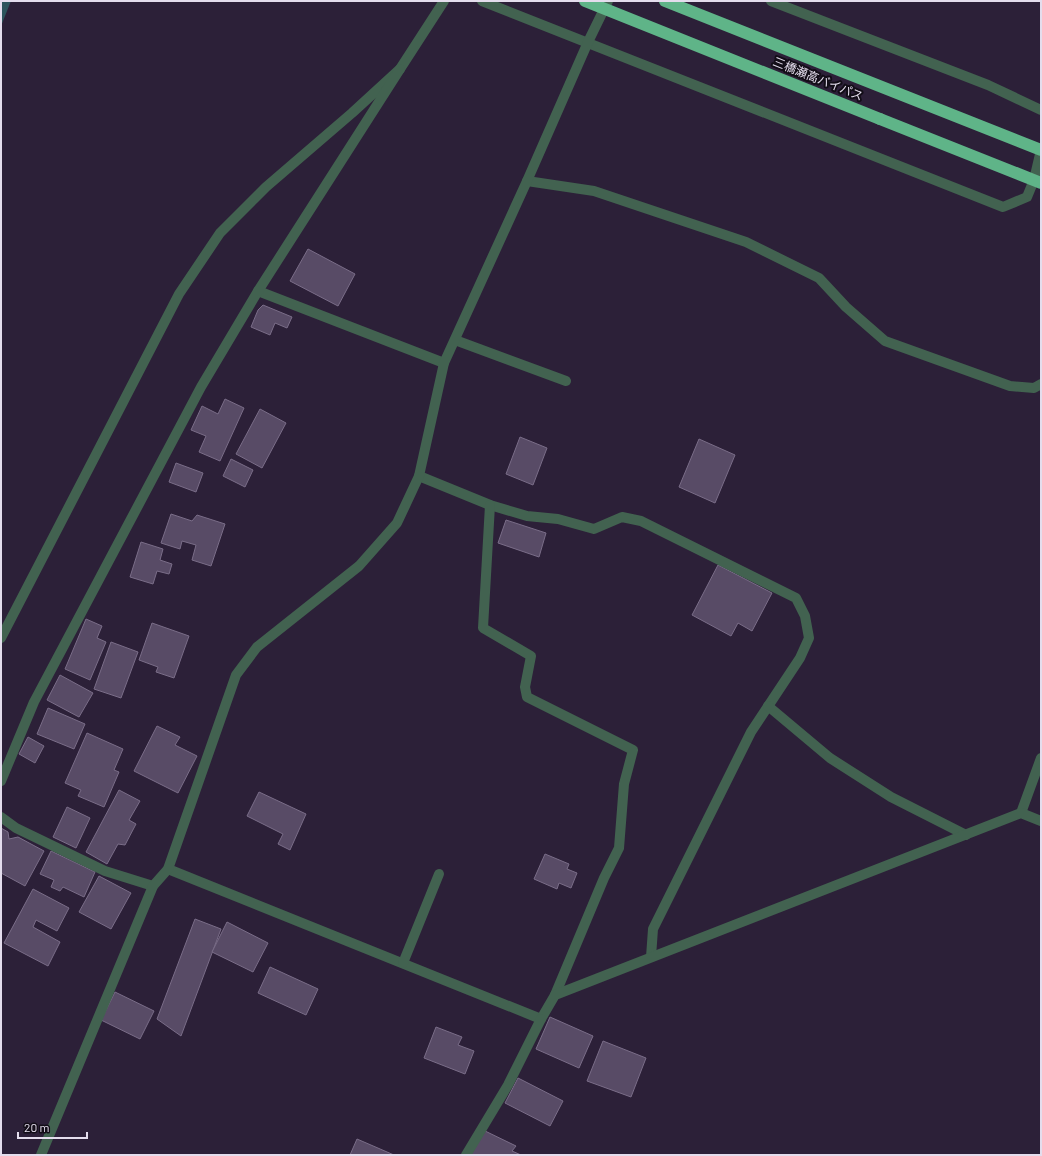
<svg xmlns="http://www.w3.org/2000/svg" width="1042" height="1156" font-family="Barlow,'Noto Sans JP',sans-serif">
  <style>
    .water { fill: #2c545c }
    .building { fill: #584b66; stroke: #7a6d88 }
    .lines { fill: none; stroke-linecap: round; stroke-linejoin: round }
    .street { stroke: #426250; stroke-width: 10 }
    .highway { stroke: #5fb488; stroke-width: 12 }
    .highway-bridge { stroke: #5fb488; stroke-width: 12 }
    .labels { text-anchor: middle; stroke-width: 4; stroke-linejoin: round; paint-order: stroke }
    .street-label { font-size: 12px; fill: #e4dded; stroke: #120d17 }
  </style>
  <rect width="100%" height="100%" fill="#2c2038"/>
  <polygon class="water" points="1,1 11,1 1,26"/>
  <g class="building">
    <polygon points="308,249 355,274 338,306 290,281"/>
    <polygon points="263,305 292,317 287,328 275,323 270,335 251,327 258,310"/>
    <polygon points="225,399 244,408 220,461 199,452 206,436 191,430 202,406 218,414"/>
    <polygon points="260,409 286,423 262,468 236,454"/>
    <polygon points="520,437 547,448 533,485 506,474"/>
    <polygon points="699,439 735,455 715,503 679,487"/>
    <polygon points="231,459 253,470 245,487 223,476"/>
    <polygon points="176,463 203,473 196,492 169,482"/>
    <polygon points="171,514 192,521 197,515 225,524 211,566 192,560 196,545 182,541 180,549 161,543"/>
    <polygon points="506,520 546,533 539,557 498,543"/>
    <polygon points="141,542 163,549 160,560 172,564 169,574 157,571 153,584 130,577"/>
    <polygon points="718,565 772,593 752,631 738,623 731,636 692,615"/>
    <polygon points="86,619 102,626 97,638 106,642 90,680 65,669"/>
    <polygon points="152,623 189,636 174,678 156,672 158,667 139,660"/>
    <polygon points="111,642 138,652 121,698 94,689"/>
    <polygon points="60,675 93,693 79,717 47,700"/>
    <polygon points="48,708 85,724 74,749 37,734"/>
    <polygon points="157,726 180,737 175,745 197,756 178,793 134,771"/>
    <polygon points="87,733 123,749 114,770 119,772 104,807 78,796 81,790 65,783"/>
    <polygon points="28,737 44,746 35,763 19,754"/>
    <polygon points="119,790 140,801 129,820 136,824 125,845 118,844 107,864 86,852"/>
    <polygon points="259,792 306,814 290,850 278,844 283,834 247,816"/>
    <polygon points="67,807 90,818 76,848 53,837"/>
    <polygon points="1,828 8,832 9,839 18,837 44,851 25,886 1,873"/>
    <polygon points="51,851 95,872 84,897 63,887 60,891 51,887 54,880 40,874"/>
    <polygon points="545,854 569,864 567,869 577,873 571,888 559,883 557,889 534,879"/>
    <polygon points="99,876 131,893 111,929 79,912"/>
    <polygon points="33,889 69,908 57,931 36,920 33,927 60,942 48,966 4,943"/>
    <polygon points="195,919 221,929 181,1036 157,1019"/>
    <polygon points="227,922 268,943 253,972 212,952"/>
    <polygon points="270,967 318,989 306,1015 258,993"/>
    <polygon points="115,992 154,1011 140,1039 101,1020"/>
    <polygon points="550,1017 593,1036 579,1068 536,1049"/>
    <polygon points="436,1027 462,1037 458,1045 474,1051 465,1074 424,1058"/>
    <polygon points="603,1041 646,1058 631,1097 587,1081"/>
    <polygon points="518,1078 563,1101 550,1126 505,1103"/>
    <polygon points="483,1130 516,1146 512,1151 521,1155 470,1155"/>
    <polygon points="357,1139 394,1155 350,1155"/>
  </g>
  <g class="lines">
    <g class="street">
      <polyline points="482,1 1003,207 1027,197 1034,180 1041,150"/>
      <polyline points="771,1 988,85 1041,110"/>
      <polyline points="527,181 594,191 746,242 819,278 846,307 885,341 1010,386 1034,388 1041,384"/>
      <polyline points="258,291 444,363"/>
      <polyline points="455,340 566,381"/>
      <polyline points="419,476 490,505 527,516 558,519 594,529 622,517 641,521 796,598 805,616 809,638 800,658 751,732 653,929 651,957"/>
      <polyline points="490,505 483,628 531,656 525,687 527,697 633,750 624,784 619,848 604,878 555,995"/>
      <polyline points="1,638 179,294 220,233 266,187 352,113 400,69 444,1"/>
      <polyline points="768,706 830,758 891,797 966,835"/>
      <polyline points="1,781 34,702 201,387 258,291 400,69"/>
      <polyline points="1021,813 1041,758"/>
      <polyline points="1,817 16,828 105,871 153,886"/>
      <polyline points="168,869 541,1019 555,995 1021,813 1041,821"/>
      <polyline points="403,963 439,874"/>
      <polyline points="41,1155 153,886 168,869 236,675 257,647 359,566 397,523 419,476 444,363 527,181 588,42 608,1"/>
      <polyline points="466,1155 508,1085 541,1019"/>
    </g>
    <g class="highway">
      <polyline points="665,1 1041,150"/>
      <polyline points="880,119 1041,183"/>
    </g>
    <polyline class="highway-bridge" points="585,1 880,119"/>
  </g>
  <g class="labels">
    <g class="street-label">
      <text transform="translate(818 79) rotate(22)" y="4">三橋瀬高バイパス</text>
    </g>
  </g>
  <rect width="1042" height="1156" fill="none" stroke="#e4dded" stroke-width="4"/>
  <path d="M18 1132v6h69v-6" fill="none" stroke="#e4dded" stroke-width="2"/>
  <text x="24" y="1132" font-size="12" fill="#e4dded" stroke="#120d17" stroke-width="3" paint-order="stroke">20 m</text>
</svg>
